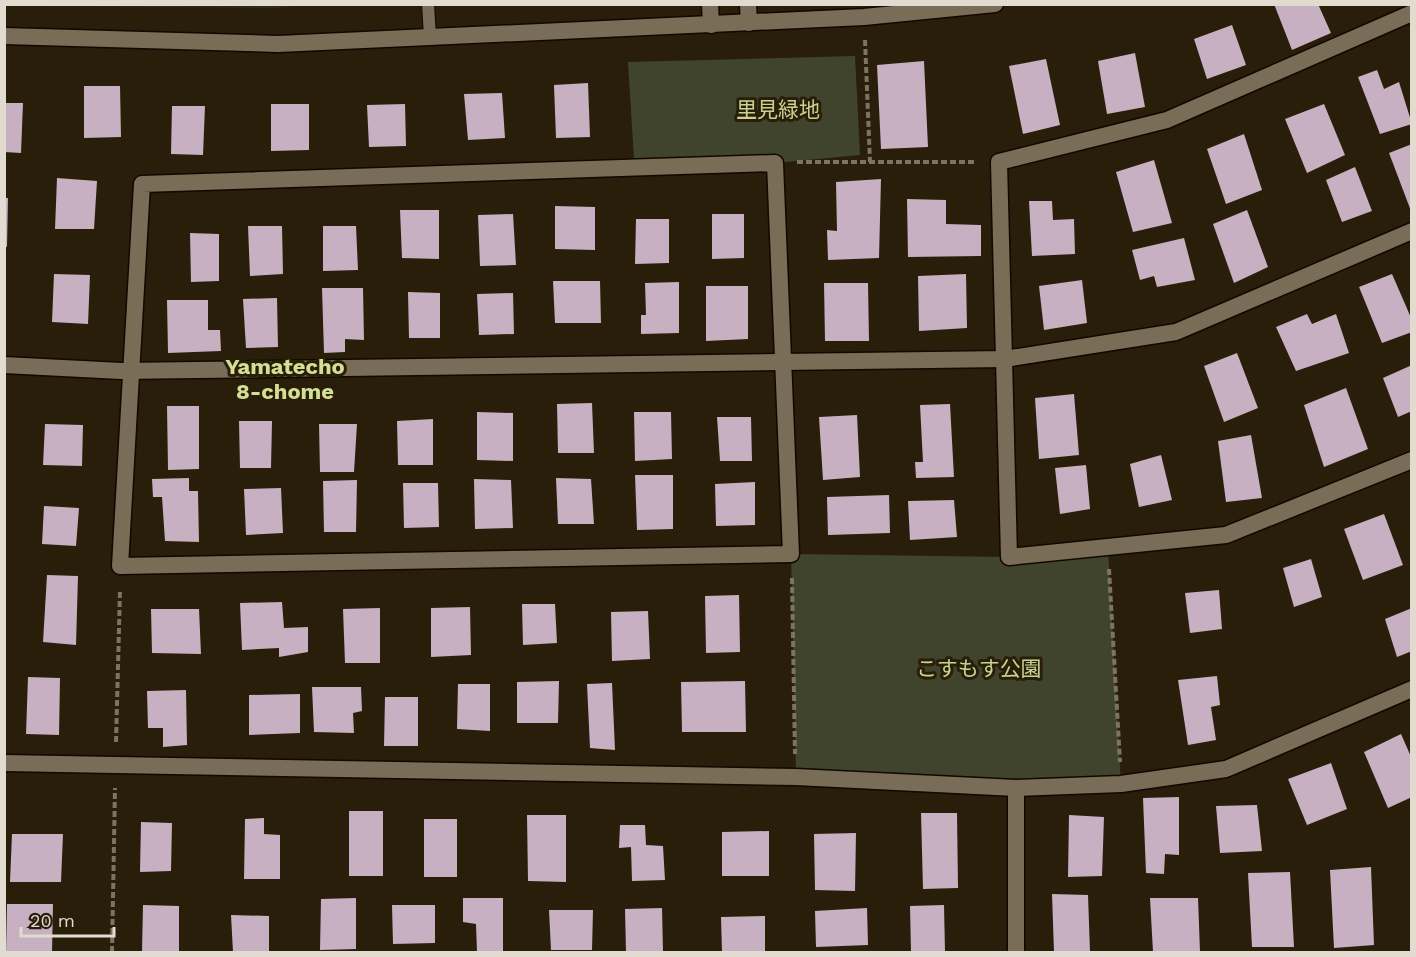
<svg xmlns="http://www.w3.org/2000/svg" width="1416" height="957" font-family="'Work Sans','Noto Sans JP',sans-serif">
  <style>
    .education { fill: #322a1a }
    .green { fill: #40442c }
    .building { fill: #c7b0c1 }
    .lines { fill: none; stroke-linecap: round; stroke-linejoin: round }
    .service-casing { stroke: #110800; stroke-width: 14 }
    .minor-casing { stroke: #110800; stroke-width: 19 }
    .tertiary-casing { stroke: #110800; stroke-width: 19 }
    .path { stroke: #7d7363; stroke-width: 4; stroke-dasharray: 6 3; stroke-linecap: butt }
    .service { stroke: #796d57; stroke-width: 12 }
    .minor { stroke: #796d57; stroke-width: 16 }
    .tertiary { stroke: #796d57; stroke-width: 16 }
    .labels { text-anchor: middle; stroke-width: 6; stroke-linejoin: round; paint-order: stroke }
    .park-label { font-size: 21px; fill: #c7d48f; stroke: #291e0a }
    .neighbourhood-label { font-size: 22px; font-weight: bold; fill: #d3df92; stroke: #291e0a }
  </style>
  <rect width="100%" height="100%" fill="#291e0a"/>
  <polygon class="education" points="5,4 311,4 311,5 273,8 5,6"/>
  <g class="green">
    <polygon points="855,56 860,155 775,163 634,159 628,62"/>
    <polygon points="1108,548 1121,784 796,777 791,554 1009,557"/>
  </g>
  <g class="building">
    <polygon points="1274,4 1318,4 1331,33 1292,50"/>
    <polygon points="1232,25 1246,65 1207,79 1194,39"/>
    <polygon points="1135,53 1145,107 1107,114 1098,61"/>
    <polygon points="1046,59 1060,125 1023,134 1009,66"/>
    <polygon points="924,61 928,147 881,149 877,65"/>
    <polygon points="1377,70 1384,89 1399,82 1412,124 1380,134 1358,77"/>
    <polygon points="588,83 590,137 556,138 554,85"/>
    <polygon points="84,86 120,86 121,137 84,138"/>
    <polygon points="502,93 505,138 468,140 464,94"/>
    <polygon points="4,103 23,103 21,153 4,152"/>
    <polygon points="271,104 309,104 309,150 271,151"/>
    <polygon points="405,104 406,146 369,147 367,105"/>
    <polygon points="1324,104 1345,155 1307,173 1285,119"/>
    <polygon points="172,106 205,106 203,155 171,154"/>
    <polygon points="1244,134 1262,190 1226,204 1207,149"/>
    <polygon points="1412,144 1412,211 1411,211 1389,153"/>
    <polygon points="1154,160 1172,223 1133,232 1116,172"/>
    <polygon points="1355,167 1372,211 1342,222 1326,180"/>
    <polygon points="57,178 97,181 94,229 55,229"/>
    <polygon points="881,179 879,258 828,260 827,230 837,231 836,182"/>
    <polygon points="4,198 8,198 7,247 4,246"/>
    <polygon points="907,199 946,200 946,224 981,225 981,256 908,257"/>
    <polygon points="1029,201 1052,201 1053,220 1074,219 1075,254 1032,256"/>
    <polygon points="555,206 595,207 595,250 555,249"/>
    <polygon points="400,210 439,210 439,259 402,258"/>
    <polygon points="1247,210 1268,267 1234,283 1213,224"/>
    <polygon points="513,214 516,265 480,266 478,215"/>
    <polygon points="712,214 744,214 744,258 712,259"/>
    <polygon points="636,219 669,219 669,263 635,264"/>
    <polygon points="248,226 282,226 283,274 250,276"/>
    <polygon points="323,226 356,226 358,270 323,271"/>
    <polygon points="190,233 219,234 219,281 191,282"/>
    <polygon points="1184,238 1195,280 1157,287 1154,276 1140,280 1132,250"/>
    <polygon points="54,274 90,275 88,324 52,322"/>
    <polygon points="966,274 967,328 919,331 918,276"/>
    <polygon points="1392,274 1412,320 1412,332 1382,343 1359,287"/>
    <polygon points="1082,280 1087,323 1044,330 1039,286"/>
    <polygon points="553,281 600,281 601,323 555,323"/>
    <polygon points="679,282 679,333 641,334 641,315 646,315 645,283"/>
    <polygon points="824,283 868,283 869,341 825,341"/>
    <polygon points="706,286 748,286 748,339 706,341"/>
    <polygon points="322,288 363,288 364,340 345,339 345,352 324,353"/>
    <polygon points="408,292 440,293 440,338 409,338"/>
    <polygon points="513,293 514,334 479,335 477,294"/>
    <polygon points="277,298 278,347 246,348 243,299"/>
    <polygon points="167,300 208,300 208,330 220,330 221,351 168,353"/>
    <polygon points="1307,314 1312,324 1336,314 1349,353 1296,371 1276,327"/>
    <polygon points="1237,353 1258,408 1224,422 1204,366"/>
    <polygon points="1412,365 1412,411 1398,417 1383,378"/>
    <polygon points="1346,388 1368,449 1324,467 1304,405"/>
    <polygon points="1074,394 1079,455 1039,459 1035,398"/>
    <polygon points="592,403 594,453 558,453 557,404"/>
    <polygon points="950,404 954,477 916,478 915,462 923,462 920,405"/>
    <polygon points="167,406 199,406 199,469 168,470"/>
    <polygon points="477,412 513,413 513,461 477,460"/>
    <polygon points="634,412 671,412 672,459 635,461"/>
    <polygon points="857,415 860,477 823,480 819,417"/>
    <polygon points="717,417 751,417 752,461 720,461"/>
    <polygon points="433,419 433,465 398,465 397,421"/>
    <polygon points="239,421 272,421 271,468 240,468"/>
    <polygon points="45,424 83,425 82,466 43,465"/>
    <polygon points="319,424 357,424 354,472 320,472"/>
    <polygon points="1251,435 1262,498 1226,502 1218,441"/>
    <polygon points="1161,455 1172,500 1139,507 1130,464"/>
    <polygon points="1086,465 1090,509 1060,514 1055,468"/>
    <polygon points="635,475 673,475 673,529 637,530"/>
    <polygon points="189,478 189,491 198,491 199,542 165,541 162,497 153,497 152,479"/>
    <polygon points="556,478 591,479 594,524 558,524"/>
    <polygon points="474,479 511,480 513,528 475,529"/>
    <polygon points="357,480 356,532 324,532 323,481"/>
    <polygon points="755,482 755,525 716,526 715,484"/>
    <polygon points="403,483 438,483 439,527 404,528"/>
    <polygon points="281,488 283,533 246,535 244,489"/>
    <polygon points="889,495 890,533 828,535 827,497"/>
    <polygon points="954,500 957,537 910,540 908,501"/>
    <polygon points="44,506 79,508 76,546 42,544"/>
    <polygon points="1384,514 1403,565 1363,580 1344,529"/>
    <polygon points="1311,559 1322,597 1294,607 1283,568"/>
    <polygon points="47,575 78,576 76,645 43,642"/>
    <polygon points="1219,590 1222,629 1190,633 1185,593"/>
    <polygon points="739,595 740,652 706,653 705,596"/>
    <polygon points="282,602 284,628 308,627 308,652 279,657 279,648 242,650 240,603"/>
    <polygon points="522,604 555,604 557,643 523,645"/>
    <polygon points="470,607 471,655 431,657 431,608"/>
    <polygon points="380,608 380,663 345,663 343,609"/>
    <polygon points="1412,608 1412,651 1397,657 1385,619"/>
    <polygon points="151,609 199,609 201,654 152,653"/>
    <polygon points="648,611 650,659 612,661 611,612"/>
    <polygon points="1217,676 1220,705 1211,707 1216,740 1188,745 1178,680"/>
    <polygon points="28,677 60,678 59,735 26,734"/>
    <polygon points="559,681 558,723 517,723 517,682"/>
    <polygon points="745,681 746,732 682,732 681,682"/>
    <polygon points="612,683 615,750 590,748 587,684"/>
    <polygon points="458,684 490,684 490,731 457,729"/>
    <polygon points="312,687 361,687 362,711 353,713 354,733 314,732"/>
    <polygon points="186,690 187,745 163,747 163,728 148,728 147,691"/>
    <polygon points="300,694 300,733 249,735 249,695"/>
    <polygon points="385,697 418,697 418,746 384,746"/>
    <polygon points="1401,734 1412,759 1412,797 1388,808 1364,752"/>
    <polygon points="1331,763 1347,809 1307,825 1288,779"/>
    <polygon points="1179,797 1179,855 1165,854 1164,874 1146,873 1143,798"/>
    <polygon points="1257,805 1262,851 1220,853 1216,806"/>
    <rect x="349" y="811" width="34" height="65"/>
    <polygon points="921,813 957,813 958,888 923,889"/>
    <polygon points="527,815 566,815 566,882 528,881"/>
    <polygon points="1069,815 1104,817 1102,876 1068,877"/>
    <polygon points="264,818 264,834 280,835 280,879 244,879 245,819"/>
    <rect x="424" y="819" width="33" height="58"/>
    <polygon points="141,822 172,823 171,871 140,872"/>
    <polygon points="620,825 645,825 646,845 663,846 665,880 632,881 631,847 619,848"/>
    <polygon points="769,831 769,876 722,876 722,832"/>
    <polygon points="856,833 855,891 815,890 814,834"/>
    <polygon points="12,834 63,834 61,882 10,882"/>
    <polygon points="1371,867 1374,945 1334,948 1330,870"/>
    <polygon points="1290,872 1294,947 1252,947 1248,873"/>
    <polygon points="1052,894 1088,895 1090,952 1054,952"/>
    <polygon points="356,898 356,949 320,950 321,899"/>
    <polygon points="463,898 503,898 503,952 477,952 476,924 463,922"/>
    <polygon points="1150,898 1198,898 1200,952 1153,952"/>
    <polygon points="7,904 53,904 52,952 6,952"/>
    <polygon points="143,905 179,906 179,952 142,952"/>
    <polygon points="392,905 435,905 435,943 393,944"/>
    <polygon points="944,905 945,952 911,952 910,906"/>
    <polygon points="662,908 663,952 626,952 625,909"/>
    <polygon points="867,908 868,945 816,947 815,911"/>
    <polygon points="549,910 593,910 592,950 551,950"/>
    <polygon points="231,915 269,916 269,952 233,952"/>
    <polygon points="765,916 765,952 722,952 721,917"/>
  </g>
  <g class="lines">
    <g class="service-casing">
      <polyline id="service" points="428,4 430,37"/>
    </g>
    <g class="minor-casing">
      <g id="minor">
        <polyline points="1412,13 1167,120 999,162 1009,557 1226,535 1412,460"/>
        <polygon points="775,163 791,554 120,566 142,184"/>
        <polyline points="4,365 121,371 1005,359 1176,332 1412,231"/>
        <polyline points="4,763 796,777 1016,788 1016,952"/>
        <polyline points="1016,788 1121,784 1226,769 1412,689"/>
      </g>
    </g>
    <g class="tertiary-casing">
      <g id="tertiary">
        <polyline points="710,4 711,25"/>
        <polyline points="748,4 749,23"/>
        <polyline points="4,36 278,44 864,17 995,4"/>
      </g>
    </g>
    <g class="path">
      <polyline points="865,40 870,162"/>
      <polyline points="797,162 976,162"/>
      <polyline points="1109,569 1120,762"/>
      <polyline points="792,578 795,754"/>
      <polyline points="116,742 120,590"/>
      <polyline points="112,952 115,788"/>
    </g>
    <use href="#service" class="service"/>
    <use href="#minor" class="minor"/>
    <use href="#tertiary" class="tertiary"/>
  </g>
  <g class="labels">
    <g class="park-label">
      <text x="778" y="117">里見緑地</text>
      <text x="979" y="676">こすもす公園</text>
    </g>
    <g class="neighbourhood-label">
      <text x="285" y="374">Yamatecho<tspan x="285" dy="25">8-chome</tspan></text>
    </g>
  </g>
  <rect width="1416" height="957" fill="none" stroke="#e2dbcf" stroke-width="12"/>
  <path d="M21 927v9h93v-9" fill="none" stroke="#e2dbcf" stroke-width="3"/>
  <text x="30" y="927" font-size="18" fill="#e2dbcf" stroke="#291e0a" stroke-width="4.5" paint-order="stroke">20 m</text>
</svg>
